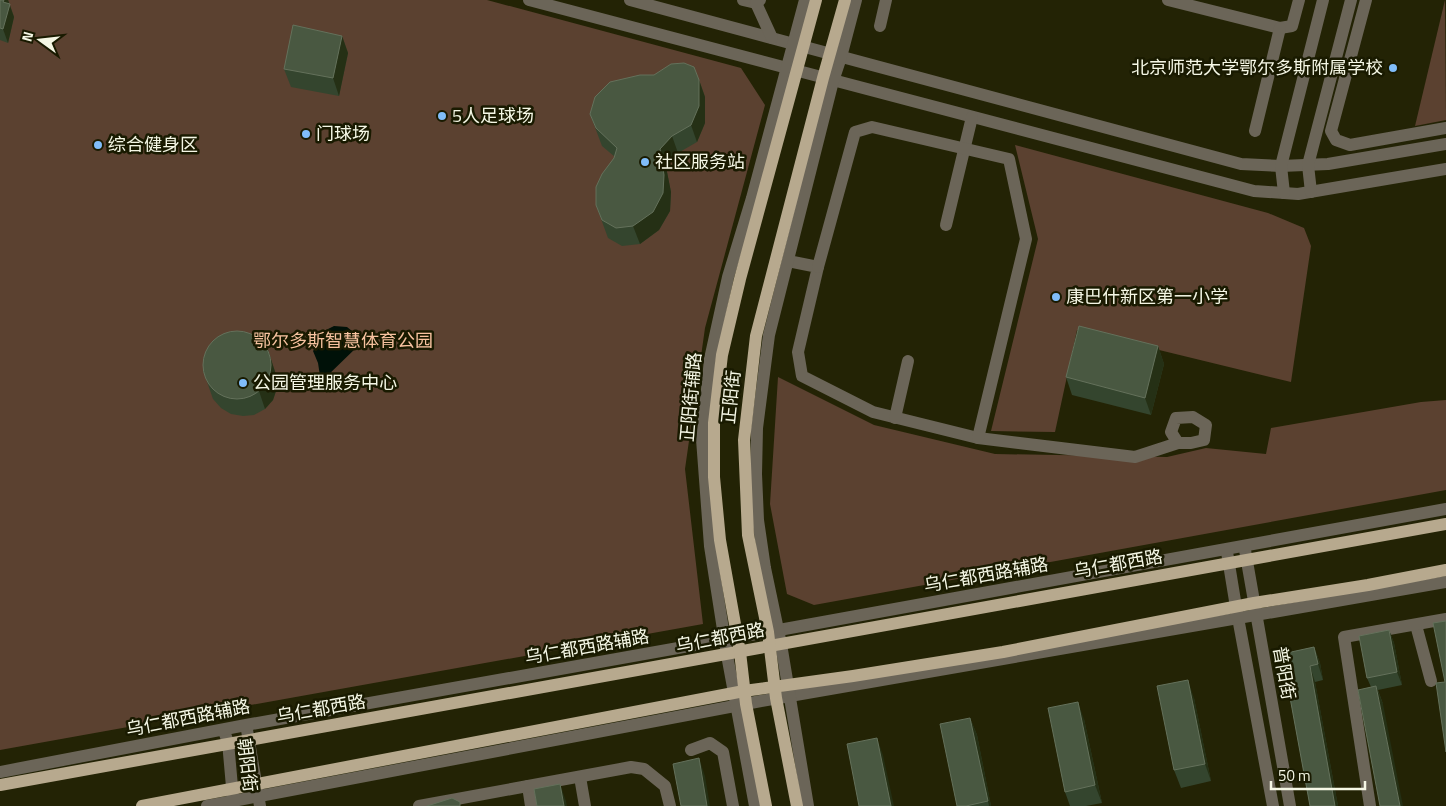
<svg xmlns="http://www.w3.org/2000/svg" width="1446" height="806" font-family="'Titillium Web','Noto Sans SC',sans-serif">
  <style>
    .green { fill: #5b4130 }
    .water { fill: #001108 }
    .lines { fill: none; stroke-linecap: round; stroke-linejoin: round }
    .minor { stroke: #6b6558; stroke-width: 12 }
    .major { stroke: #b7a98e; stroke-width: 12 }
    .wall { fill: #34452e }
    .shaded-wall { fill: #253015 }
    .building { fill: #495841; stroke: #64715b }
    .poi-dot { fill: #80bdfa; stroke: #191a00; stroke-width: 2 }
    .labels { text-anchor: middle; stroke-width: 5; stroke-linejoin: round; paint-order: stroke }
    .poi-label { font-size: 18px; fill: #f5f7e5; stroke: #191a00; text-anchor: start }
    .park-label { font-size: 18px; fill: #f7c29f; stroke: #191a00 }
    .street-label { font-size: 18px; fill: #f5f7e5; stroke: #191a00 }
  </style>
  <rect width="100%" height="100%" fill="#232305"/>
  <g class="green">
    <polygon points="0,0 487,0 741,68 765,105 705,328 685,469 703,624 0,750"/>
    <polygon points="1445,0 1446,120 1415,126"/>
    <polygon points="1015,145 1268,213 1304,228 1311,246 1291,382 1077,330 1055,432 991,431 1038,239"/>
    <polygon points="778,377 874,425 995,454 1167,457 1206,448 1266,454 1271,428 1421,402 1446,400 1446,490 814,605 787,594 770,504"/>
  </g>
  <polygon class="water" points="334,326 347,327 357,335 357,347 325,378 320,376 318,363 313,351 320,341 324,331"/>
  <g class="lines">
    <g class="minor">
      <polyline points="529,0 1254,191 1298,194 1446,169"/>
      <polyline points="630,0 1241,164 1281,166 1328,164 1446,144"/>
      <polyline points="743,0 756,3 760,0"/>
      <polyline points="1168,0 1280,28 1292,26 1299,0"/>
      <polyline points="1366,0 1331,131 1336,140 1350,145 1446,128"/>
      <polyline points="756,3 772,38"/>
      <polyline points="880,26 886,0"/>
      <polyline points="1255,131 1280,28"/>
      <polyline points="1311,192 1308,165 1351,0"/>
      <polyline points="1284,193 1281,166 1323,0"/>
      <polyline points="946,225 972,117"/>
      <polyline points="788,261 818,267 798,352 802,376 873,412 978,438 1135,457 1178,443 1191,443 1204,440 1206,425 1193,417 1176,418 1171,432 1178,443"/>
      <polyline points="818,267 855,132 872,127 1009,159 1026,239 978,438"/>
      <polyline points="895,418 908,361"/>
      <polyline points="1245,550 1290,806"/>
      <polyline points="1227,552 1236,607 1273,806"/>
      <polyline points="1416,625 1431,681"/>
      <polyline points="247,730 260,806"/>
      <polyline points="225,734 228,742 233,798"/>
      <polyline points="691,750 710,743 723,752 733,806"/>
      <polyline points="0,772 246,725 768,632 1446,509"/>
      <polyline points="580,777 585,806"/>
      <polyline points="528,786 531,806"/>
      <polyline points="207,806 761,701 1446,582"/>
      <polyline points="419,806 631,767 644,769 665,786 670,806"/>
      <polyline points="755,806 727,655 710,546 702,439 710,359 728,277 752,198 805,0"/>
      <polyline points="808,806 781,644 765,568 758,520 756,474 757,428 769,335 833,81 841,57 856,0"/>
      <polyline points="1370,806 1344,637 1446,619"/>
    </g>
    <g class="major">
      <polyline points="0,785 1446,524"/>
      <polyline points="142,806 744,691 853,676 1003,652 1254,603 1368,585 1446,570"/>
      <polyline points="766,806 746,704 740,652 720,540 714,477 714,423 722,355 740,279 816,0"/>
      <polyline points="797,806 776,698 768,632 748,535 744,440 756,336 823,78 845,0"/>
    </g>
  </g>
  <g class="wall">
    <polygon points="0,0 8,0 14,17 8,43 0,40"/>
    <polygon points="342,36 348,53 339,96 291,87 284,69"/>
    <polygon points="654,75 699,80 705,97 705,123 697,142 678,153 666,167 671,192 670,211 659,230 640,244 622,246 608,238 596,205 615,157 602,146 590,114"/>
    <polygon points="1158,346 1164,364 1151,415 1072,395 1066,377"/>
    <polygon points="268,350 277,378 277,388 273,400 265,409 254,415 243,416 231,414 221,408 213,399 203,370"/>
    <polygon points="1389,630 1394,643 1402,685 1378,690 1383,704 1371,687 1367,678"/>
    <polygon points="1314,647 1320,663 1323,680 1315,682 1338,806 1310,806 1282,654"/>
    <polygon points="1194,698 1211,781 1181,788 1174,770"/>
    <polygon points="970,718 977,735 991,806 957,806"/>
    <polygon points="1084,719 1102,803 1086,806 1070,806 1065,792"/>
  </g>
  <g class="shaded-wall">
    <polygon points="4,0 8,0 14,17 8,43 3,29 3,2"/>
    <polygon points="342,36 348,53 339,96 333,78"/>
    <polygon points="699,80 705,97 705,123 697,142 691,125"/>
    <polygon points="672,136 678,153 666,167 671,192 670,211 659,230 640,244 633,226 660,149"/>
    <polygon points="1158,346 1164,364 1151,415 1145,398"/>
    <polygon points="268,350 277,378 277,388 273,400 265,409 259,391"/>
    <polygon points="1389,630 1394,643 1402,685 1397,672"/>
    <polygon points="1314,647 1320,663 1323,680 1318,664"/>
    <polygon points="1310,666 1315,682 1338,806 1335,806"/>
    <polygon points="1188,680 1194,698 1211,781 1205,764"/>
    <polygon points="1376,686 1383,704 1403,806 1400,806"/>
    <polygon points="1078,702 1084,719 1102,803 1095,785"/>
    <polygon points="970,718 977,735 991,806 989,806 988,801"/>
    <polygon points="877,738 883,755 894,806 891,806"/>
    <polygon points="699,758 705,776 710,806 707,806"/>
    <polygon points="560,784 566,801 567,806 564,806"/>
  </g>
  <g class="building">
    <polygon points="0,0 4,0 3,2 10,4 3,29 0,28"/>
    <polygon points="293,25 342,36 333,78 284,69"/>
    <polygon points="684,63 694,67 699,80 699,106 691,125 672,136 660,149 664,175 663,193 653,212 633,226 616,228 602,220 596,205 596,187 602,174 614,158 617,148 596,128 590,114 595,97 610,82 640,75 654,75 671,64"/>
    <polygon points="1079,326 1158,346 1145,398 1066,377"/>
    <circle cx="237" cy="365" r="34"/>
    <polygon points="1446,621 1446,752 1436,683 1445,682 1433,623"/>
    <polygon points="1389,630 1397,672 1367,678 1359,636"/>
    <polygon points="1314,647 1318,664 1310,666 1335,806 1310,806 1282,654"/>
    <polygon points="1188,680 1205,764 1174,770 1157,686"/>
    <polygon points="1376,686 1400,806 1380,806 1358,690"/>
    <polygon points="1078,702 1095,785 1065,792 1048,708"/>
    <polygon points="970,718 988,801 966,806 957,806 940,724"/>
    <polygon points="877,738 891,806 859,806 847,744"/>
    <polygon points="699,758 707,806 681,806 673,764"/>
    <polygon points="560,784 564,806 537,806 534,789"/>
    <polygon points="452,798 460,802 460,806 427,806"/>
  </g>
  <g class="poi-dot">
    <circle cx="1393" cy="68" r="5"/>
    <circle cx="442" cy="116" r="5"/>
    <circle cx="306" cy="134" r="5"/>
    <circle cx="98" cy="145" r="5"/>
    <circle cx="645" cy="162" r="5"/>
    <circle cx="1056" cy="297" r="5"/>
    <circle cx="243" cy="383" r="5"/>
  </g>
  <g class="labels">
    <g class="poi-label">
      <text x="1383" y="74" text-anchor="end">北京师范大学鄂尔多斯附属学校</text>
      <text x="452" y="122">5人足球场</text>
      <text x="316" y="140">门球场</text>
      <text x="108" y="151">综合健身区</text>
      <text x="655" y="168">社区服务站</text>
      <text x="1066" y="303">康巴什新区第一小学</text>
      <text x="253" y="389">公园管理服务中心</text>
    </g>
    <g class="park-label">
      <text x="343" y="347">鄂尔多斯智慧体育公园</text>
    </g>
    <g class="street-label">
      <text transform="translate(691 397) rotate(-85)" y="6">正阳街辅路</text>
      <text transform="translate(731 397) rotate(-84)" y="6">正阳街</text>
      <text transform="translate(1118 564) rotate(-10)" y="6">乌仁都西路</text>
      <text transform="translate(986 575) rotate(-10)" y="6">乌仁都西路辅路</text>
      <text transform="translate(720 638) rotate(-11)" y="6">乌仁都西路</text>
      <text transform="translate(587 647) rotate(-10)" y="6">乌仁都西路辅路</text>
      <text transform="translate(1284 673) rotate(80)" y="6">普阳街</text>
      <text transform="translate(321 709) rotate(-10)" y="6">乌仁都西路</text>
      <text transform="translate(188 718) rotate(-11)" y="6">乌仁都西路辅路</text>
      <text transform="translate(247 765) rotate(83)" y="6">朝阳街</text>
    </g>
  </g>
  <g transform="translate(40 40) rotate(285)" stroke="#191a00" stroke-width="4" paint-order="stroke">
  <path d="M0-4L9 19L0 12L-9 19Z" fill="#f5f7e5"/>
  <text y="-8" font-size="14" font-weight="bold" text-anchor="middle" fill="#f5f7e5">N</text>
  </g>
  <path d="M1271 781v8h94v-8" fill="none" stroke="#f5f7e5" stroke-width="2.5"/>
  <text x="1278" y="781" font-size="15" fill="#f5f7e5" stroke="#191a00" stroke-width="4" paint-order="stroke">50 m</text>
</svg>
